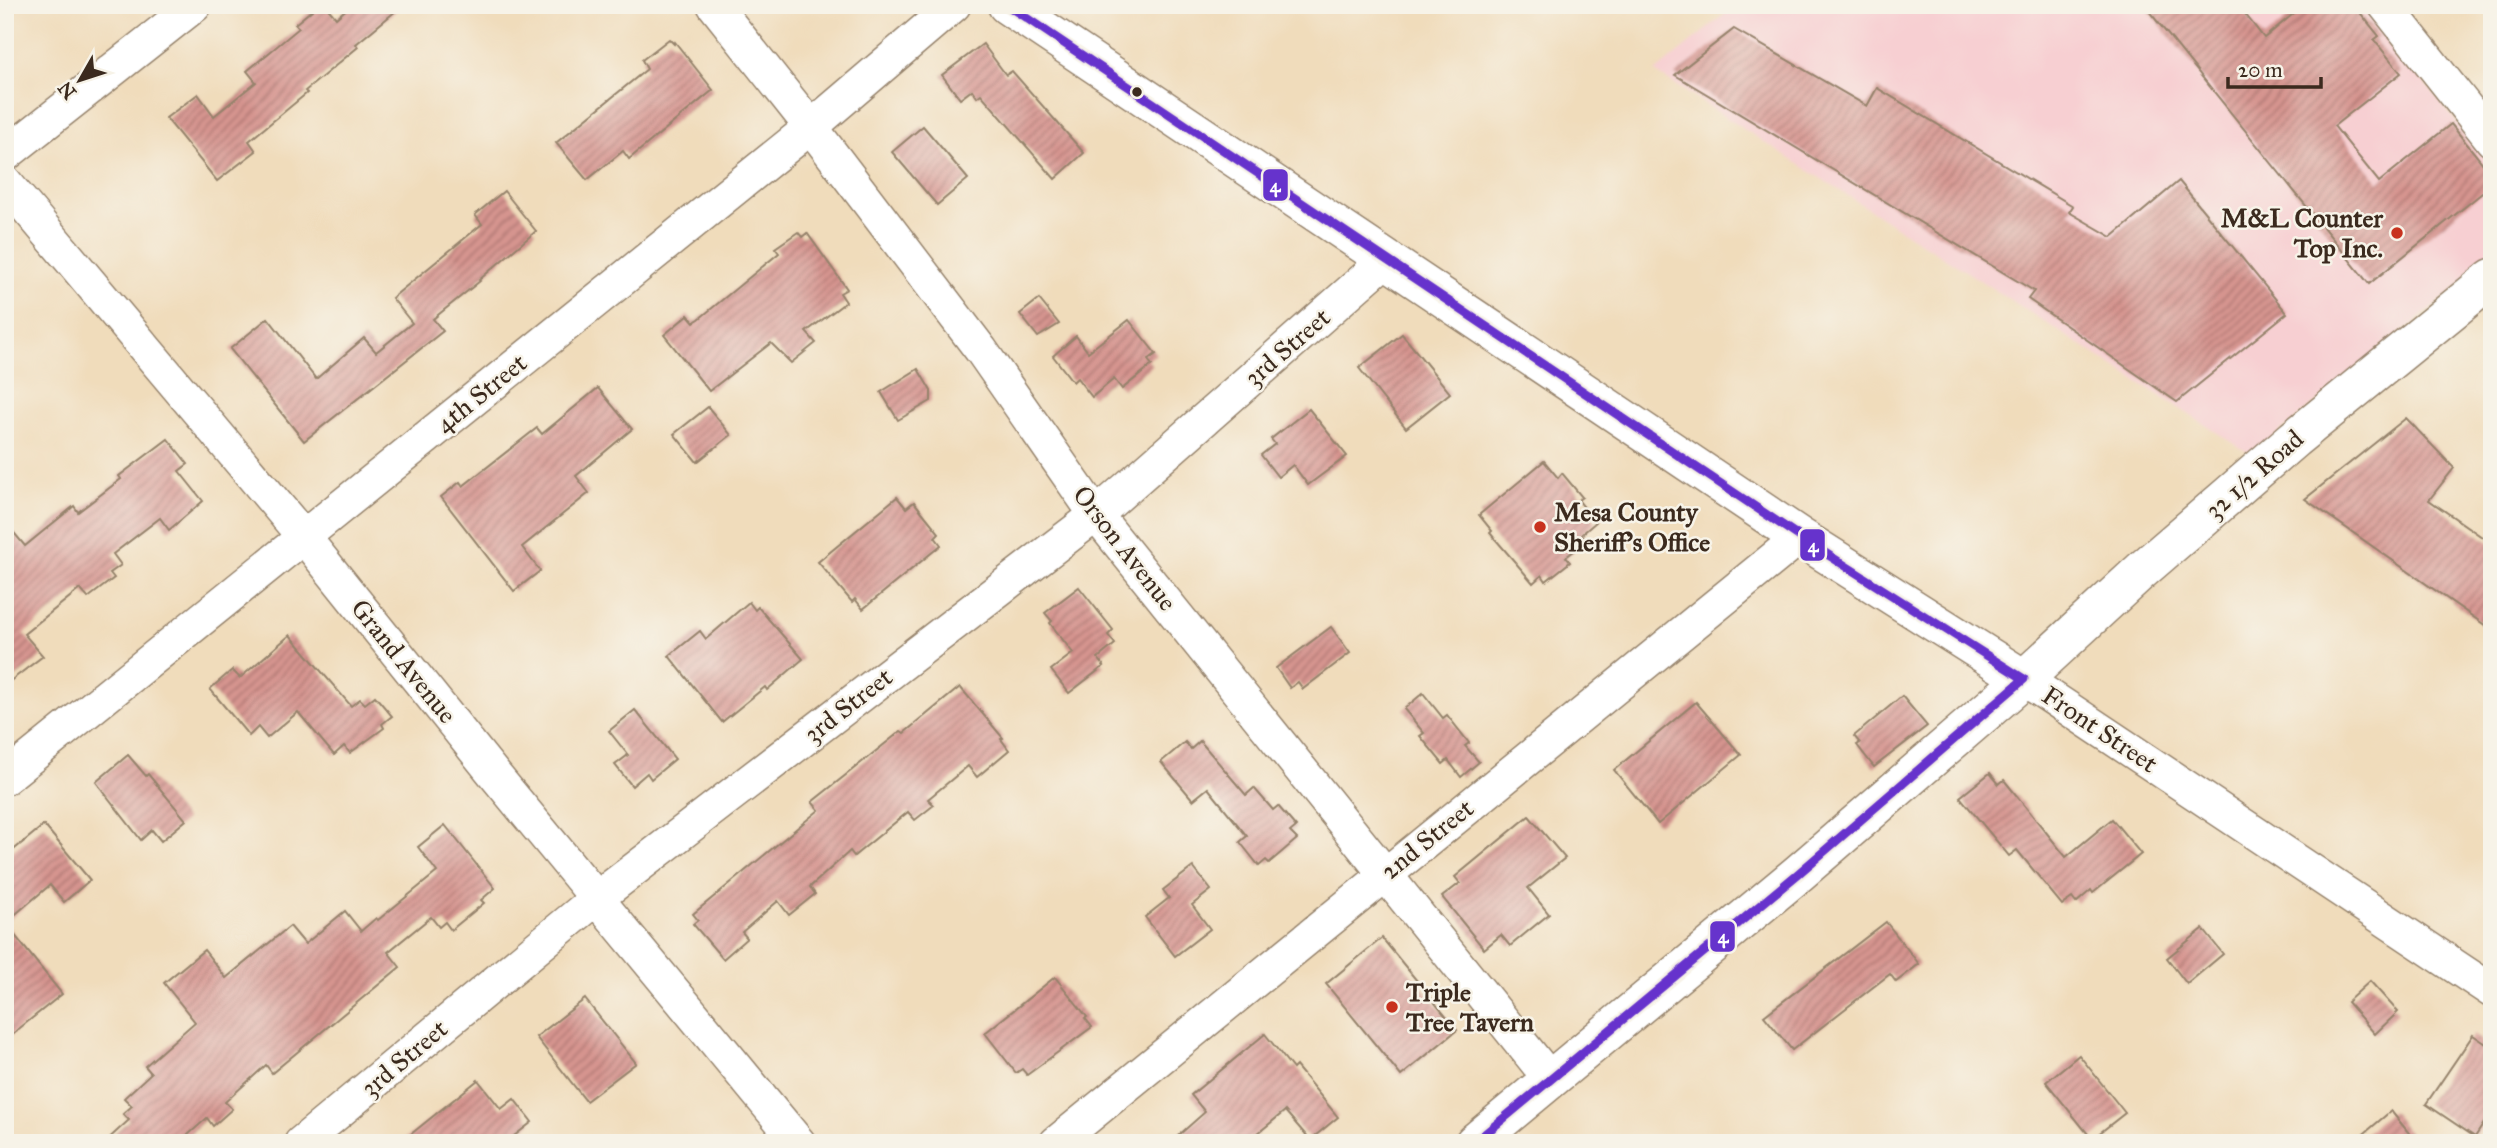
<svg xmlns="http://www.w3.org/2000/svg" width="2497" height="1148" font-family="'IM FELL Great Primer',serif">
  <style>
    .built { fill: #f7cfd2 }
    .building { fill: url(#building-hatch) }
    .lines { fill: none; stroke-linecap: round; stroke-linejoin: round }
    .minor-casing { stroke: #96836c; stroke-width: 36 }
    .tertiary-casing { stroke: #96836c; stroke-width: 41 }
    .minor { stroke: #fff; stroke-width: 33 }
    .tertiary { stroke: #fff; stroke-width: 38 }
    .bus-1-casing { stroke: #f7f3e8; stroke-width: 14 }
    .bus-1 { stroke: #63c; stroke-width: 9 }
    .bus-dot { fill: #3b2a1e; stroke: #f7f3e8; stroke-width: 2.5 }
    .poi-dot { fill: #c8321e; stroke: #f7f3e8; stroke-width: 2.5 }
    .labels { text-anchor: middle; stroke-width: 5; stroke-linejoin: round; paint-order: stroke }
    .poi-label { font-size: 26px; font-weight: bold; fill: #3b2a1e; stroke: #f7f3e8; text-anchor: start }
    .street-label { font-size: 26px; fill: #3b2a1e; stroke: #f7f3e8 }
    .line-badge { stroke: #f7f3e8; stroke-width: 2.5 }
    .badge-label { font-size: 19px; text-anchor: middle; font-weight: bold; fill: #fff }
  </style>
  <defs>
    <pattern id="building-hatch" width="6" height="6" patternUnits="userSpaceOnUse" patternTransform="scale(1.75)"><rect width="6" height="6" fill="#d6948f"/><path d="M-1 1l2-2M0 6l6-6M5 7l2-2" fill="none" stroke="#af7974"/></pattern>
  </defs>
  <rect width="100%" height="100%" fill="#f7f3e8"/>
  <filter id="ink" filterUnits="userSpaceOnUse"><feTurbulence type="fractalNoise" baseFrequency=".0143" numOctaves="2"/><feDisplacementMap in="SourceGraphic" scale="14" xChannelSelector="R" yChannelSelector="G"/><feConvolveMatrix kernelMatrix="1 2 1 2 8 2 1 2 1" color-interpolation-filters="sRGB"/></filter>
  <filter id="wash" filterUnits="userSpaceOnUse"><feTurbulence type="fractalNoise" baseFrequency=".00686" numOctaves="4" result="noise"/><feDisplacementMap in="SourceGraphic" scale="28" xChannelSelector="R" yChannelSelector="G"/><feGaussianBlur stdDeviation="1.57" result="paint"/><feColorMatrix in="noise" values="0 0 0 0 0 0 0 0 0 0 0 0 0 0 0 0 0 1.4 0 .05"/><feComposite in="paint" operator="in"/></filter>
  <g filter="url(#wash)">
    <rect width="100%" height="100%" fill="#f0dcbb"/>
    <polygon class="built" points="1736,5 2362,5 2492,166 2492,259 2252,455 1655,72"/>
    <g id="blocks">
      <g class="building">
        <polygon points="318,5 325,5 336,18 351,5 403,5 356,44 358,47 305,91 307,93 249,141 256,151 217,181 166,118 198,94 214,116 256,82 247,71 299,28 295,24"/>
        <polygon points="2144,5 2238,5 2264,38 2304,5 2354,5 2379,36 2374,40 2401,73 2334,126 2379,182 2451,124 2492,175 2492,185 2369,284"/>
        <polygon points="1734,29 1867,106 1877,88 2073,206 2069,212 2112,237 2179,181 2287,313 2177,402 2028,299 2034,291 1675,75"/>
        <polygon points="669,39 674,44 675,42 713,90 629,159 623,151 587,180 556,143 647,69 642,60"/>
        <polygon points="983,44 1006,75 1012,71 1084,153 1055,179 981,94 977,97 972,90 960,99 942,75"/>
        <polygon points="923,126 968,179 937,205 892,152"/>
        <polygon points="504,191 536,231 479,280 480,281 433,319 443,331 304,441 230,349 268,318 316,379 364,338 376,352 412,323 392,298 482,224 475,215"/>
        <polygon points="798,232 802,237 807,233 847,289 840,293 846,302 806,332 816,343 791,363 771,343 709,391 664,335 688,315 694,322 699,319 779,253 775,248"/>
        <polygon points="1039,299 1059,324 1038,337 1020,314"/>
        <polygon points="1129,320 1156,354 1148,360 1152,365 1122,389 1114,379 1092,397 1077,378 1073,382 1053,356 1076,336 1088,352"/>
        <polygon points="1402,334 1450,393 1406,428 1359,368"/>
        <polygon points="918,369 931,391 931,401 898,420 881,392"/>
        <polygon points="598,388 632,429 576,476 589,493 522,547 540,571 514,591 441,497 460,482 463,486 537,428 542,434"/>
        <polygon points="708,407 731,435 697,462 674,434"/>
        <polygon points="1309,409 1347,456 1308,485 1293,465 1278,477 1261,455 1275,444 1271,439"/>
        <polygon points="2406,418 2454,468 2429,500 2492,544 2492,630 2305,499"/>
        <polygon points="168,439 188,464 179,471 203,501 169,530 160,518 113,554 121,565 110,573 114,578 88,598 80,589 24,634 43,656 5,685 5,522 25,546 74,506 78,512 121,479 119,476"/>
        <polygon points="1544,461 1558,478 1562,473 1582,497 1578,500 1596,522 1582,534 1587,541 1566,557 1570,562 1546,581 1542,575 1533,583 1490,533 1492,531 1479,515"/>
        <polygon points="897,497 906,508 914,502 939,533 935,537 941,545 863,609 855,599 852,602 818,562"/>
        <polygon points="1079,587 1113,630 1108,635 1115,644 1098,658 1104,666 1069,693 1051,670 1073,653 1050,623 1052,621 1045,613"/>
        <polygon points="749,602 755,610 758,607 803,659 767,690 765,687 722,722 669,656 700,631 706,639"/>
        <polygon points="1331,627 1350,653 1303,689 1298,682 1290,688 1276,668"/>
        <polygon points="290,635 351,706 360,699 365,704 375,696 392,716 382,724 384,728 350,753 344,746 334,755 298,712 267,738 258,727 249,736 210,689 232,670 240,678"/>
        <polygon points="960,687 1003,738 1001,739 1009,750 977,777 968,766 928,799 934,805 915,820 908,812 854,856 850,851 810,887 815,894 789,915 778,901 742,932 747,938 723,959 693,924 698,920 693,914 819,810 812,802 901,731 904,733"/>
        <polygon points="1423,693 1443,718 1447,715 1469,743 1465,746 1479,762 1461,777 1448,760 1443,764 1420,736 1424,733 1404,709"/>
        <polygon points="1902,696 1927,726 1874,767 1857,745 1860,743 1854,736"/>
        <polygon points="1696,702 1741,755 1658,824 1614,770"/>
        <polygon points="635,710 675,759 651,779 647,773 632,786 615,765 628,755 609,731"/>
        <polygon points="1200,741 1246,795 1254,788 1273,810 1278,806 1296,827 1290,832 1297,839 1269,863 1266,860 1259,866 1240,842 1247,836 1208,788 1193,800 1161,762 1185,742 1191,749"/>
        <polygon points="128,755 146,776 148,774 186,820 161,841 152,830 141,840 96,782"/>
        <polygon points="1990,773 1999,784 2004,780 2066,857 2112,819 2141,854 2093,893 2091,890 2076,903 2072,898 2062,905 2017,850 2009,856 1960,797"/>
        <polygon points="1529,816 1565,858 1528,888 1549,914 1510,946 1501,935 1484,949 1442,897 1460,883 1455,877"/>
        <polygon points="44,825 90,880 64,902 50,885 5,923 5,857"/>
        <polygon points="445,825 495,888 481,900 484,903 451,930 445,922 439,927 431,917 388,952 400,967 272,1073 266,1065 225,1102 232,1109 213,1126 207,1118 179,1143 104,1143 129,1120 123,1114 132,1106 124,1098 151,1073 145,1066 195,1022 164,983 204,950 226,978 290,926 305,944 345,911 361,931 376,918 378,920 437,872 418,847"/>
        <polygon points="1193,867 1211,890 1192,905 1210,929 1175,956 1145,917 1169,898 1163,890"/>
        <polygon points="1886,922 1919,964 1896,982 1890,974 1792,1050 1764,1016"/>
        <polygon points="5,923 62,994 5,1040"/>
        <polygon points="2203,929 2223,954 2187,984 2167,958"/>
        <polygon points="1382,938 1457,1030 1401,1076 1326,984"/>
        <polygon points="1055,977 1087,1017 1085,1018 1092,1027 1027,1075 1022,1069 1016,1073 985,1033"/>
        <polygon points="2370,981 2398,1012 2375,1034 2347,1002"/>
        <polygon points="585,999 636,1063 586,1101 536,1037"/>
        <polygon points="1265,1034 1293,1069 1296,1066 1338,1117 1310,1140 1285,1111 1246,1143 1170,1143 1205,1112 1191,1095"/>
        <polygon points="2473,1035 2492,1048 2492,1111 2475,1137 2426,1104"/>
        <polygon points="2079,1055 2125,1113 2092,1139 2046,1082"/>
        <polygon points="478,1080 501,1109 514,1099 532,1122 505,1143 400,1143"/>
        <polygon points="2391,1111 2417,1143 2353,1143"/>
      </g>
    </g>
  </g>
  <g filter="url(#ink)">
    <use href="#blocks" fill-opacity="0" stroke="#96836c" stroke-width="2"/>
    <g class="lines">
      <g class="minor-casing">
        <g id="minor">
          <polyline points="714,5 811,127 981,350 1096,515 1550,1079"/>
          <polyline points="2385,5 2492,140"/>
          <polyline points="5,155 195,5"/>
          <polyline points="5,182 303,536 494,774 799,1143"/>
          <polyline points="2024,679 2492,991"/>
          <polyline points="5,778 811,127 954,5"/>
          <polyline points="301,1143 597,898 1096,515 1387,259"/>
          <polyline points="1056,1143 1800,537"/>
        </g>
      </g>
      <g class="tertiary-casing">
        <g id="tertiary">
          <polyline points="1007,5 1800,537 2024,679"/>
          <polyline points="1474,1143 1799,873 2024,679 2141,571 2294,439 2492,278"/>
        </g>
      </g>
      <use href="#minor" class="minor"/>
      <use href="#tertiary" class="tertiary"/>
      <g class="bus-1-casing">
        <polyline id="bus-1" points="1007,5 1800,537 2024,679 1799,873 1474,1143"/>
      </g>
      <use href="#bus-1" class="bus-1"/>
    </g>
  </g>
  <circle class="bus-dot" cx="1137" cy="92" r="6"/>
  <g class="poi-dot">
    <circle cx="2397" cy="233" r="7"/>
    <circle cx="1540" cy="527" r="7"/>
    <circle cx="1392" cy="1007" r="7"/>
  </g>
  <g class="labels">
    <g class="poi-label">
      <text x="2383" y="227" text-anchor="end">M&amp;L Counter<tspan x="2383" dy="30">Top Inc.</tspan></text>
      <text x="1554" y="521">Mesa County<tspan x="1554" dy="30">Sheriff's Office</tspan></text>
      <text x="1406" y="1001">Triple<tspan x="1406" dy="30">Tree Tavern</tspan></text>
    </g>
    <g class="street-label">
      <text transform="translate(1287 347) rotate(-41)" y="9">3rd Street</text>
      <text transform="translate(481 393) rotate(-39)" y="9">4th Street</text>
      <text transform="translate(2254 474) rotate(-41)" y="9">32 1/2 Road</text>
      <text transform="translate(1125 548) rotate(52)" y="9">Orson Avenue</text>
      <text transform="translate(404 661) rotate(51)" y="9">Grand Avenue</text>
      <text transform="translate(848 705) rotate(-38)" y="9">3rd Street</text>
      <text transform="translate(2100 729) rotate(34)" y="9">Front Street</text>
      <text transform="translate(1427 839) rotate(-39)" y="9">2nd Street</text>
      <text transform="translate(404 1058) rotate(-40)" y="9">3rd Street</text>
    </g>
  </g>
  <g class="line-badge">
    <rect x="1262" y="168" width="27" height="34" rx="7" fill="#63c"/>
    <rect x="1799" y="528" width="27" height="34" rx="7" fill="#63c"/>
    <rect x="1709" y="920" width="27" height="33" rx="7" fill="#63c"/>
  </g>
  <g class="badge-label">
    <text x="1275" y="192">4</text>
    <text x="1813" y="552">4</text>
    <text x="1723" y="943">4</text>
  </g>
  <rect width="2497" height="1148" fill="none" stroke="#f7f3e8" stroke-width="28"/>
  <g transform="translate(80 80) rotate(231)" stroke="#f7f3e8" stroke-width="5" paint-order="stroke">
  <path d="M0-5L12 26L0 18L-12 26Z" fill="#3b2a1e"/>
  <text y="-10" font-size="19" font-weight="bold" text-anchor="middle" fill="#3b2a1e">N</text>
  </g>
  <path d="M2228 77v10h93v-10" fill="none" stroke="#3b2a1e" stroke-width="3.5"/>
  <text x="2238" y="77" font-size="21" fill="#3b2a1e" stroke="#f7f3e8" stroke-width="5" paint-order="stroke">20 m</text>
</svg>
